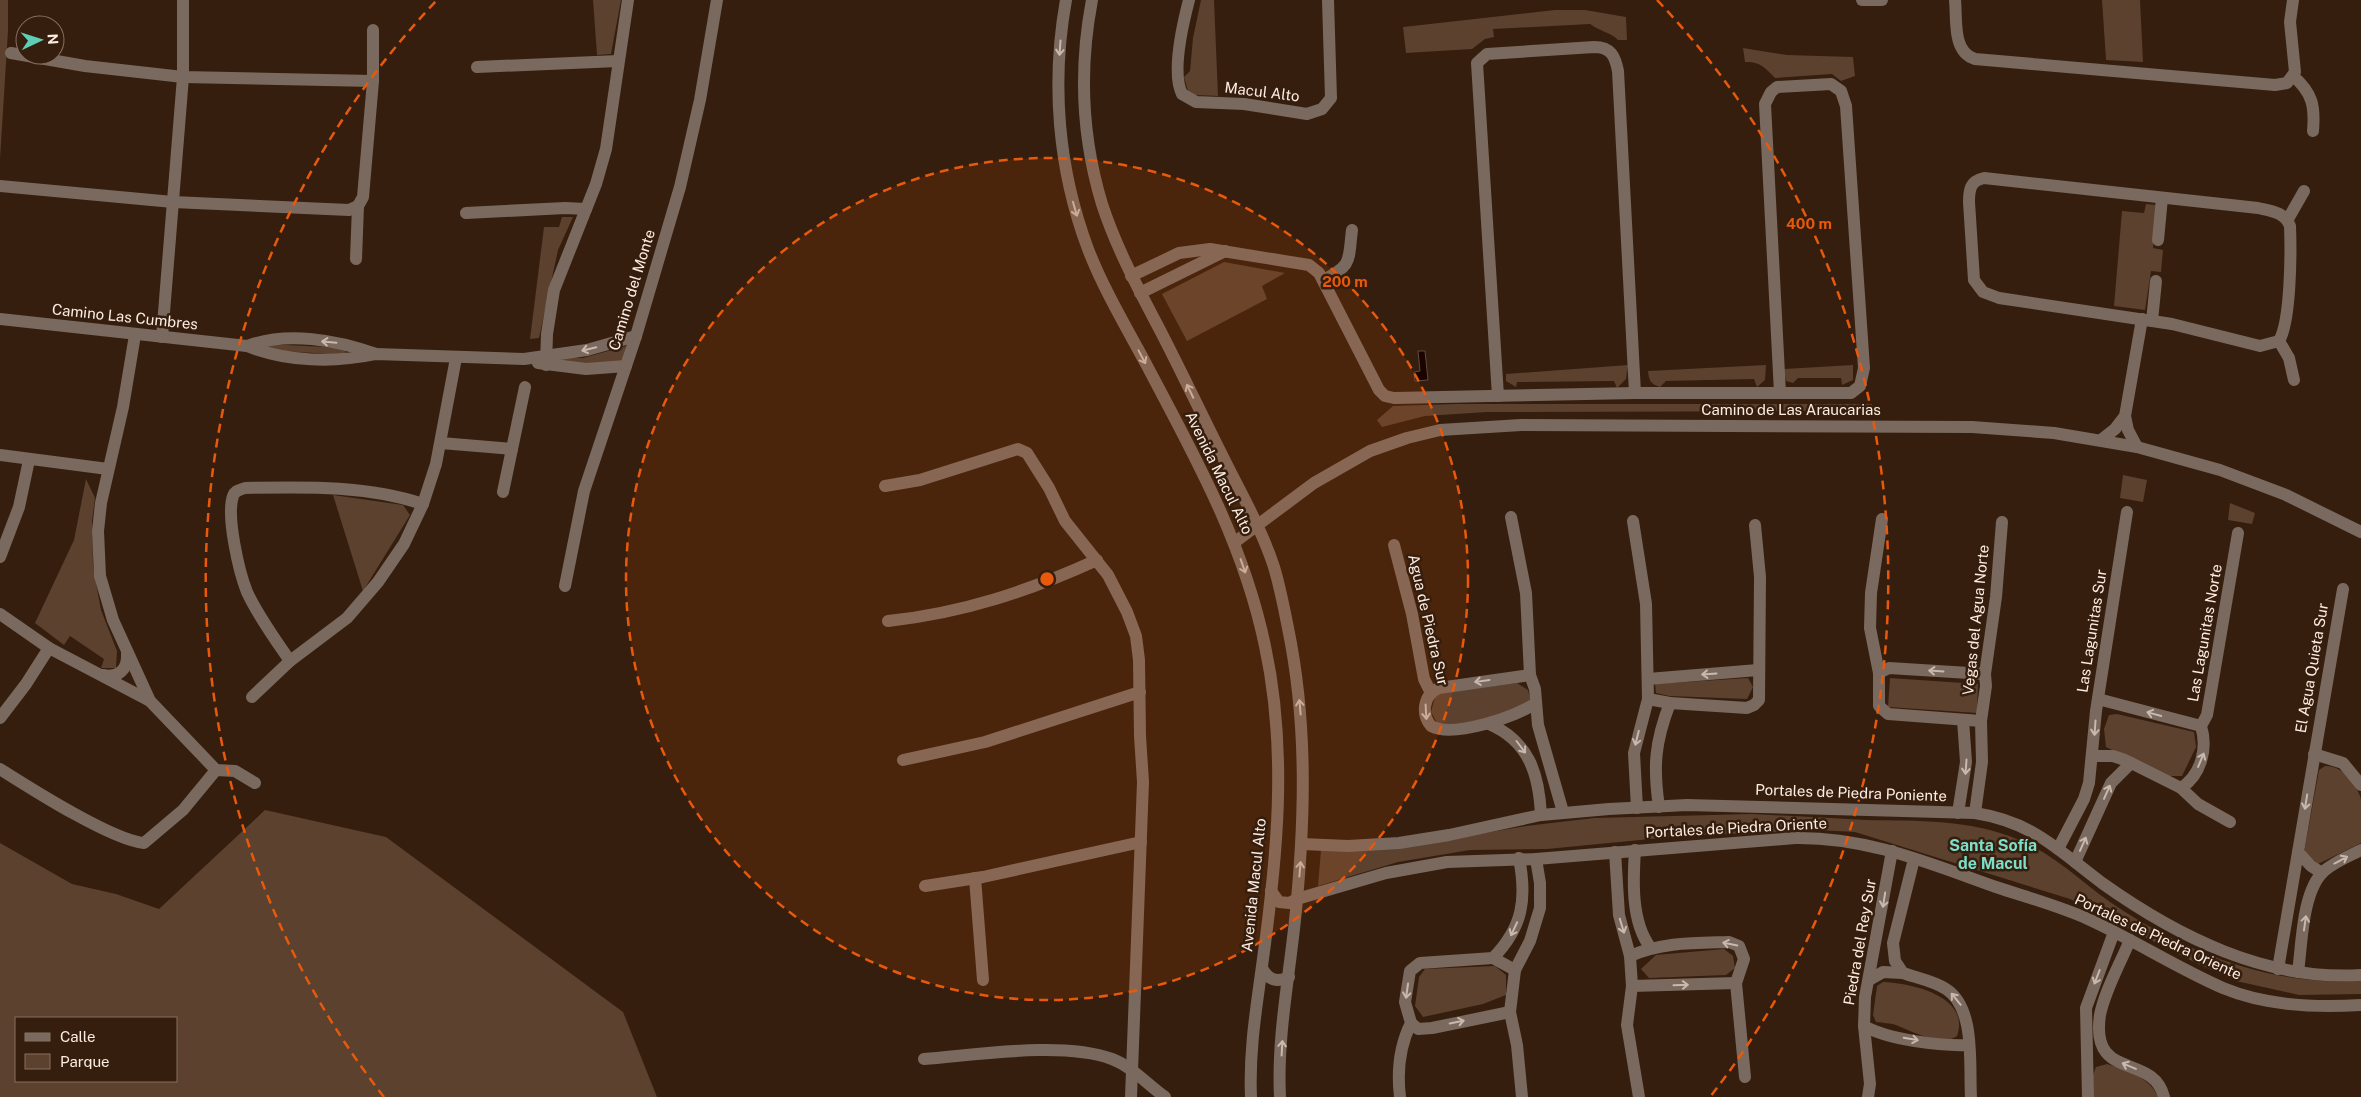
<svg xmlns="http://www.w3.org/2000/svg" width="2361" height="1097" font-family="'Public Sans',sans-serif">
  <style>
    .green { fill: #5b412e; fill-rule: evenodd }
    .water { fill: #190400; stroke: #5d4a44 }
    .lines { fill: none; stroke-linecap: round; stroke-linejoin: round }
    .minor { stroke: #7a695e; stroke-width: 12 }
    .tertiary { stroke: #7a695e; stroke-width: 12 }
    .oneway { stroke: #c9b8ad }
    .ring { fill: none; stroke: #e8590c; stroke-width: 2.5; stroke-dasharray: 9 6 }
    .labels { text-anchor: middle; stroke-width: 5; stroke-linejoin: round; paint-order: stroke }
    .street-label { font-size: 15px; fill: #fdece2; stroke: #351e0d }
    .neighbourhood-label { font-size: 16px; font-weight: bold; fill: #7bdfc9; stroke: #351e0d }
    .centre { fill: #e8590c; stroke: #351e0d; stroke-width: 2.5 }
    .ring-label { font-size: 15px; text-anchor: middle; font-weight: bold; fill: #e8590c; stroke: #351e0d; stroke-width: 5; stroke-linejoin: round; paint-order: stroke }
  </style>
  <rect width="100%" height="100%" fill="#351e0d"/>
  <g class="green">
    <polygon points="0,0 8,0 8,31 0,159"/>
    <polygon points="593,0 621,0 611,54 597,55"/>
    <polygon points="1201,0 1214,0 1218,96 1195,95 1188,91 1184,77 1190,71 1193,38"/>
    <polygon points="2102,0 2140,0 2143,62 2106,60"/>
    <path d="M1555,10H1585L1626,17L1627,40H1618C1610,32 1599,31 1590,24L1493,29L1494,37L1485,39L1472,49L1406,53L1403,27Z"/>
    <path d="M1743,48L1787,55L1853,57L1855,76L1841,81L1832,74L1775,78C1766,68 1759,61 1745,62Z"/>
    <polygon points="2146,204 2157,205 2153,248 2163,250 2161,272 2151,271 2145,310 2114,306 2122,211 2144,213"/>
    <polygon points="562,217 573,217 558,250 539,338 530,339 544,227 559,227"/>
    <polygon points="1224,262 1285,273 1262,286 1267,299 1187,341 1162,294"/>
    <polygon points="267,344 346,348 345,355 267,350"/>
    <polygon points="626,346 622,362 594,367 551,361 552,357 583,358"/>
    <polygon points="1628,365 1626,379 1617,388 1614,381 1517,382 1516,387 1506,381 1506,374"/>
    <path d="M1766,365L1765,380L1757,387L1754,379L1666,381L1660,387C1651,384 1649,381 1648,371Z"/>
    <polygon points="1853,365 1853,380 1842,385 1841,378 1798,378 1793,383 1786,381 1784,369"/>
    <polygon points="1456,404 1872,404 1872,411 1487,412 1425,416 1382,427 1377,420 1393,406"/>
    <polygon points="2123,475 2147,480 2143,502 2120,498"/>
    <polygon points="86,479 95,498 92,521 93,567 101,610 117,651 116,668 101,668 104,659 70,636 64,645 35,623 74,540"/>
    <polygon points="333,495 403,505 410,515 363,591"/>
    <polygon points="2230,503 2255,513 2252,524 2228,520"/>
    <polygon points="1748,678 1753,687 1747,699 1669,696 1656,693 1655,684"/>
    <polygon points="1890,678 1978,684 1977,713 1888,707"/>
    <path d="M1517,683L1528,690L1530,699L1527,704C1500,715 1466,727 1437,723L1431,712L1435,697L1441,693Z"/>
    <polygon points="2117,714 2194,732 2196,747 2182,776 2167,776 2106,747 2104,729 2109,715"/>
    <path d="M2325,766C2342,765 2356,783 2361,799C2361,811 2361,830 2361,843L2318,864L2305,852V847L2319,770Z"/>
    <path d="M265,810L386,837L623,1012L657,1097H0V843L72,884L116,894L159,909ZM16,1018H176V1081H16Z"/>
    <path d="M1752,814C1790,816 1828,818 1866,820C1916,821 1972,819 2019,840C2058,856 2087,888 2122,910C2194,956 2275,986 2361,981V994L2299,995L2236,981L2196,963L2070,899L1855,832L1817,830L1682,836L1547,849L1470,850L1398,862L1318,886L1321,850L1420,844L1526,826L1594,818Z"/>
    <polygon points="1724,949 1733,956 1735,968 1726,975 1649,978 1641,969 1656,955"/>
    <polygon points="1495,966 1506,975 1506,995 1483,1004 1423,1017 1415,1006 1419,977 1425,969"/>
    <path d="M1883,982C1911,983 1971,996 1957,1036C1941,1047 1911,1031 1896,1025C1890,1023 1883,1023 1876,1022L1873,1015L1877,986Z"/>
    <path d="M2107,1064C2127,1071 2149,1076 2158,1097H2094L2091,1080L2096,1067Z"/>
  </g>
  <polygon class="water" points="1418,351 1425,351 1428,380 1415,381 1414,372 1420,371"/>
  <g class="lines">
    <g class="minor">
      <path d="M1189,0C1183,23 1171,72 1182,94L1196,102L1244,104L1307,114L1322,109L1331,98L1328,0"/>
      <polyline points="1862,0 1882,0"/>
      <path d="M1955,0C1957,19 1952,52 1975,59L2275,85L2287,83L2295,72L2290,22L2293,0"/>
      <polyline points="11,53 85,66 183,77 373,81"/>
      <polyline points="477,67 618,61"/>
      <path d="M2293,76C2313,93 2315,107 2313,131"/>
      <path d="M1984,178L2258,208C2271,211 2285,212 2290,226C2291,251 2291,321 2279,341L2260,346L2172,324L1999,298L1983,292L1974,280L1969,202C1969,190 1970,181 1984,178Z"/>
      <polyline points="0,186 173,202 349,210 358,206"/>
      <polyline points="466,213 565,208 586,209"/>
      <polyline points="2288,219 2304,191"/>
      <polyline points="2158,240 2162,198"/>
      <polyline points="356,259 358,206 363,197 373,81 373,30"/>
      <polyline points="1131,276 1179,253 1210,249 1309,265 1319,273 1379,390 1385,396 1394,398 1635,393 1851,393 1860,386 1864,368 1846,106 1841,91 1831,84 1777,87 1771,92 1765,104 1780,393"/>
      <path d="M1323,280C1353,265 1348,261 1352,230"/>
      <polyline points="1140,293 1225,251"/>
      <path d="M0,319L247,346C287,362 334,363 376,354L524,359L587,350L636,336"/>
      <polyline points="2152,321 2156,281"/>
      <polyline points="135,335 123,407 101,503 98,531 100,576 113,620 150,701 216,770 235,771 255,783"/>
      <polyline points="162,337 183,77 183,0"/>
      <polyline points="2279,341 2289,358 2294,380"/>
      <path d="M247,346C287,331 337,340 376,354"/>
      <polyline points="538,363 586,369 626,366"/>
      <polyline points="546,365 547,334 554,290 596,184 606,149 628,0"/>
      <path d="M1498,396L1477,63L1487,54L1594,47C1611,47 1615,56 1618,71L1635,393"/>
      <polyline points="2125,416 2128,430 2137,447"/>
      <polyline points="2101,440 2115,429 2125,416 2142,319"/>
      <polyline points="441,443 512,449"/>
      <polyline points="0,455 108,469"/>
      <polyline points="885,486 920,480 1018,449 1027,453 1049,488 1065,521 1108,575 1127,612 1136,636 1139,660 1140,736 1143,782 1131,1097"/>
      <polyline points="503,492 525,387"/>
      <polyline points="1511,517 1526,593 1530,675 1535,689 1538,725 1563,812"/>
      <polyline points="1882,519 1871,593 1870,628 1879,673 1879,706 1888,714 1981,721"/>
      <polyline points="1633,521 1646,604 1648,699 1634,753 1637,808"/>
      <polyline points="1235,542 1314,483 1370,451 1407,438 1440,430 1521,425 1972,427 2054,433 2137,447 2220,470 2286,495 2361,532"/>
      <polyline points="1394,545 1412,614 1424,679 1431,693"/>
      <polyline points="0,557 19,507 29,460"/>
      <polyline points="565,586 584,491 636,336 680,187 700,100 717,0"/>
      <polyline points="0,614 49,648 150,701"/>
      <path d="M888,621C963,613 1029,591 1097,560"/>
      <path d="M290,661C275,639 258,616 247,592C239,572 226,516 233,496C235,490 240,490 245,488C305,487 366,485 423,504"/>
      <polyline points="1879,673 1889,668 1985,674"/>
      <path d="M103,675C118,678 128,670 127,654"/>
      <path d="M1530,675L1439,688C1423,695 1421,714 1431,726C1453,738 1516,717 1536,703"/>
      <polyline points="1648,679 1758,670"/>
      <polyline points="252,697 290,661 347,618 378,582 404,544 423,504 436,464 456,358"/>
      <polyline points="1648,699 1670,703 1747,708 1754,705 1759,700 1760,577 1755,525"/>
      <polyline points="2098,699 2201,726"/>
      <polyline points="0,718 26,684 49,648"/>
      <path d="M1489,724C1529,741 1539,774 1541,815"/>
      <polyline points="2314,754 2343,763 2361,785"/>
      <polyline points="2093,756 2113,756 2125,760 2181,788 2198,804 2230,822"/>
      <polyline points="903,760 985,742 1140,692"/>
      <path d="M0,769C30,788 111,840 144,843L183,810L216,770"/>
      <path d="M2181,788C2201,775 2208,749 2201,726L2207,715L2238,533"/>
      <path d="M1659,807C1653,766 1655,742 1670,703"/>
      <polyline points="1958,813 1966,762 1963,720"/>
      <polyline points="1975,813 1982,762 1981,721 1986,686 1985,674 1996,597 2002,522"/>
      <path d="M1302,844L1348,846L1399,843L1449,835L1541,815L1609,809L1687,805L1975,813C2033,822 2058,850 2102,883C2178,937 2266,981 2361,975"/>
      <polyline points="2058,849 2084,799 2089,783 2096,711 2127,512"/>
      <path d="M1635,850C1633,881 1631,921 1650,947"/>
      <polyline points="1615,852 1619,915 1630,956 1632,986 1627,1025 1639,1097"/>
      <polyline points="2298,852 2311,866 2322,873"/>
      <path d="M1914,859L1893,943L1895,961L1903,973C1917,978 1934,981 1946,989C1976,1008 1969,1065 1971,1097"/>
      <polyline points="2075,862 2111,783 2131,763"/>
      <polyline points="975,878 983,980"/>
      <polyline points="925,886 983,877 1141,842"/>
      <path d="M1297,899L1386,873L1447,862L1536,859L1795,838C1868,837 1928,863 1996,887C2026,897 2059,906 2088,919C2134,940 2177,968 2223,988C2266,1006 2315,1008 2361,1005"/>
      <path d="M2130,940C2120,964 2105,990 2100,1015C2090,1082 2153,1052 2164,1097"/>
      <path d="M1630,956C1662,942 1695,943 1729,942L1739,946L1744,959L1736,983L1745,1077"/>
      <polyline points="1493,958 1515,970"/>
      <polyline points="2278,969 2343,589"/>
      <path d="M2298,972C2302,944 2302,891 2324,871C2334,862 2349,856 2361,850"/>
      <polyline points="1869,980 1883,972 1903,973"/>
      <polyline points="1632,986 1736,983"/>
      <polyline points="1411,1023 1418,1029 1432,1028 1510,1012"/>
      <path d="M1864,1026C1889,1040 1940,1046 1968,1045"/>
      <path d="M924,1059C976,1055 1063,1041 1112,1059C1131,1066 1148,1085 1165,1097"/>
      <path d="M1400,1097C1397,1072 1400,1045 1411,1023L1405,1002L1410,971L1420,963L1493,958C1523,927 1527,899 1519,858"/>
      <polyline points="1522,1097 1517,1045 1510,1012 1515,970 1530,941 1540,908 1540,883 1536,859"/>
      <polyline points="1868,1097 1870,1084 1864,1026 1865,997 1892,851"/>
      <polyline points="2088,1097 2086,1008 2114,932"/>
    </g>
    <g class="tertiary">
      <path d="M1066,0C1051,83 1058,169 1088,249C1103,288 1125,325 1145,362C1194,455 1243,541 1265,646C1288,752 1277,859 1262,966C1256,1010 1249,1052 1251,1097"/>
      <path d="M1092,0C1079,68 1082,138 1102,204C1117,250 1140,292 1162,334C1182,373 1201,413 1221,453C1239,490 1261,527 1274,567C1280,587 1284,608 1288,628C1308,725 1305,822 1295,920C1289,978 1277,1038 1280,1097"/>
      <polyline points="1271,891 1279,902 1289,903 1297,899"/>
      <path d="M1262,968C1268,980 1277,983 1289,977"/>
    </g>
  </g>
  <defs><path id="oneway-shaft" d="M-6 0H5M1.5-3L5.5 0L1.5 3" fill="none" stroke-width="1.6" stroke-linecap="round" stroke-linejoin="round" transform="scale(1.25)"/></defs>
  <g class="oneway">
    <use href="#oneway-shaft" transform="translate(1060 48) rotate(94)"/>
    <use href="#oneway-shaft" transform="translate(1075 209) rotate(74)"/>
    <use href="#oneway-shaft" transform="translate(329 342) rotate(-175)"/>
    <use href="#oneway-shaft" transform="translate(589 349) rotate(167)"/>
    <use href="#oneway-shaft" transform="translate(1142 357) rotate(62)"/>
    <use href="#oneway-shaft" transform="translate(1190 391) rotate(-116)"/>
    <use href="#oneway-shaft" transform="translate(1243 566) rotate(71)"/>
    <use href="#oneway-shaft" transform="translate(1936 671) rotate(-176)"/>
    <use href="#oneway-shaft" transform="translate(1709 674) rotate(176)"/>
    <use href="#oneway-shaft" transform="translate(1482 681) rotate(172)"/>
    <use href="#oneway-shaft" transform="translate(1300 707) rotate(-95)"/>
    <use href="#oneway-shaft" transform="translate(1426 712) rotate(87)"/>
    <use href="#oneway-shaft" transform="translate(2154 714) rotate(-165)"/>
    <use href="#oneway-shaft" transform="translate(2095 728) rotate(94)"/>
    <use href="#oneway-shaft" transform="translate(1637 738) rotate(104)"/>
    <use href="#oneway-shaft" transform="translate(1521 747) rotate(53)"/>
    <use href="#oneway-shaft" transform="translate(2201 760) rotate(-67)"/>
    <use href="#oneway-shaft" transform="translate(1966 767) rotate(94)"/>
    <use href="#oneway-shaft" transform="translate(2107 792) rotate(-66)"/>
    <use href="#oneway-shaft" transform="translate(2306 802) rotate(99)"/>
    <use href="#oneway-shaft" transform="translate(2083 844) rotate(-66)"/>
    <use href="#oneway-shaft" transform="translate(2341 860) rotate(-28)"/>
    <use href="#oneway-shaft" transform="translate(1300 869) rotate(-85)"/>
    <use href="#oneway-shaft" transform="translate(1884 900) rotate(99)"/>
    <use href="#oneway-shaft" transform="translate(2305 923) rotate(-82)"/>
    <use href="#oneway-shaft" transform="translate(1622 926) rotate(73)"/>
    <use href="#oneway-shaft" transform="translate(1514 929) rotate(115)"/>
    <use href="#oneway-shaft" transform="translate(1730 944) rotate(-169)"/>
    <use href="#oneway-shaft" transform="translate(2097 977) rotate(111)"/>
    <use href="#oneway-shaft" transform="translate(1681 985) rotate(-2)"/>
    <use href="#oneway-shaft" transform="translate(1407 991) rotate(98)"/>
    <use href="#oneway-shaft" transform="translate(1956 999) rotate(-129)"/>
    <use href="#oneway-shaft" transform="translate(1457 1022) rotate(-12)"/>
    <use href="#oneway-shaft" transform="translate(1911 1039) rotate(10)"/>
    <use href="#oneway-shaft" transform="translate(1282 1048) rotate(-87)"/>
    <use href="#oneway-shaft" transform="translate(2129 1066) rotate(-157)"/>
  </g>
  <circle cx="1047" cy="579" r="421" fill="#e8590c" fill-opacity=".12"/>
  <g class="ring">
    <circle cx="1047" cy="579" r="421"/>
    <path d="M384 1097A841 841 0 0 1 437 0M1657 0A841 841 0 0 1 1710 1097"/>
  </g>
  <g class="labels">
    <g class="street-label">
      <text transform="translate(1262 92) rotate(7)" y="5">Macul Alto</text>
      <text transform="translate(632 290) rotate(-73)" y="5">Camino del Monte</text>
      <text transform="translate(125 317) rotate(6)" y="5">Camino Las Cumbres</text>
      <text x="1791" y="415">Camino de Las Araucarias</text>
      <text transform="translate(1219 473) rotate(64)" y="5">Avenida Macul Alto</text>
      <text transform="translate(1428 620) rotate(77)" y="5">Agua de Piedra Sur</text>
      <text transform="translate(1976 620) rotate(-84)" y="5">Vegas del Agua Norte</text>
      <text transform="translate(2092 631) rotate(-81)" y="5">Las Lagunitas Sur</text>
      <text transform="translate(2205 633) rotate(-80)" y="5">Las Lagunitas Norte</text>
      <text transform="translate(2312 668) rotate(-80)" y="5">El Agua Quieta Sur</text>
      <text transform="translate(1851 793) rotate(2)" y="5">Portales de Piedra Poniente</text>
      <text transform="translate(1736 828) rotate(-3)" y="5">Portales de Piedra Oriente</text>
      <text transform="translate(1254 885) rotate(-84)" y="5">Avenida Macul Alto</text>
      <text transform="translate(2158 937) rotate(25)" y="5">Portales de Piedra Oriente</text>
      <text transform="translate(1860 942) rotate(-80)" y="5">Piedra del Rey Sur</text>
    </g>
    <g class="neighbourhood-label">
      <text x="1993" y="851">Santa Sofía<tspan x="1993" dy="18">de Macul</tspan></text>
    </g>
  </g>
  <circle cx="1047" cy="579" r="8" class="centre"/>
  <g class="ring-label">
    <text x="1809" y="229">400 m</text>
    <text x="1345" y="287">200 m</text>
  </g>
  <rect x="15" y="1017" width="162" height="65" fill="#351e0d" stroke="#857062"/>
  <rect x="25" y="1033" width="25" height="8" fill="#7a695e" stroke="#857062"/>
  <text x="60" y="1042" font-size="15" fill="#fdece2">Calle</text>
  <rect x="25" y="1054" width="25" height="15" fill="#5b412e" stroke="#857062"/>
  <text x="60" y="1067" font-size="15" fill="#fdece2">Parque</text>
  <g transform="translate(40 40) rotate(86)"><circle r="24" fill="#351e0d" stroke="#857062"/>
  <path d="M0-4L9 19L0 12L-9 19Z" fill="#5eceb7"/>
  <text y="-8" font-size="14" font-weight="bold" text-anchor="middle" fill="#fdece2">N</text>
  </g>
</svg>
